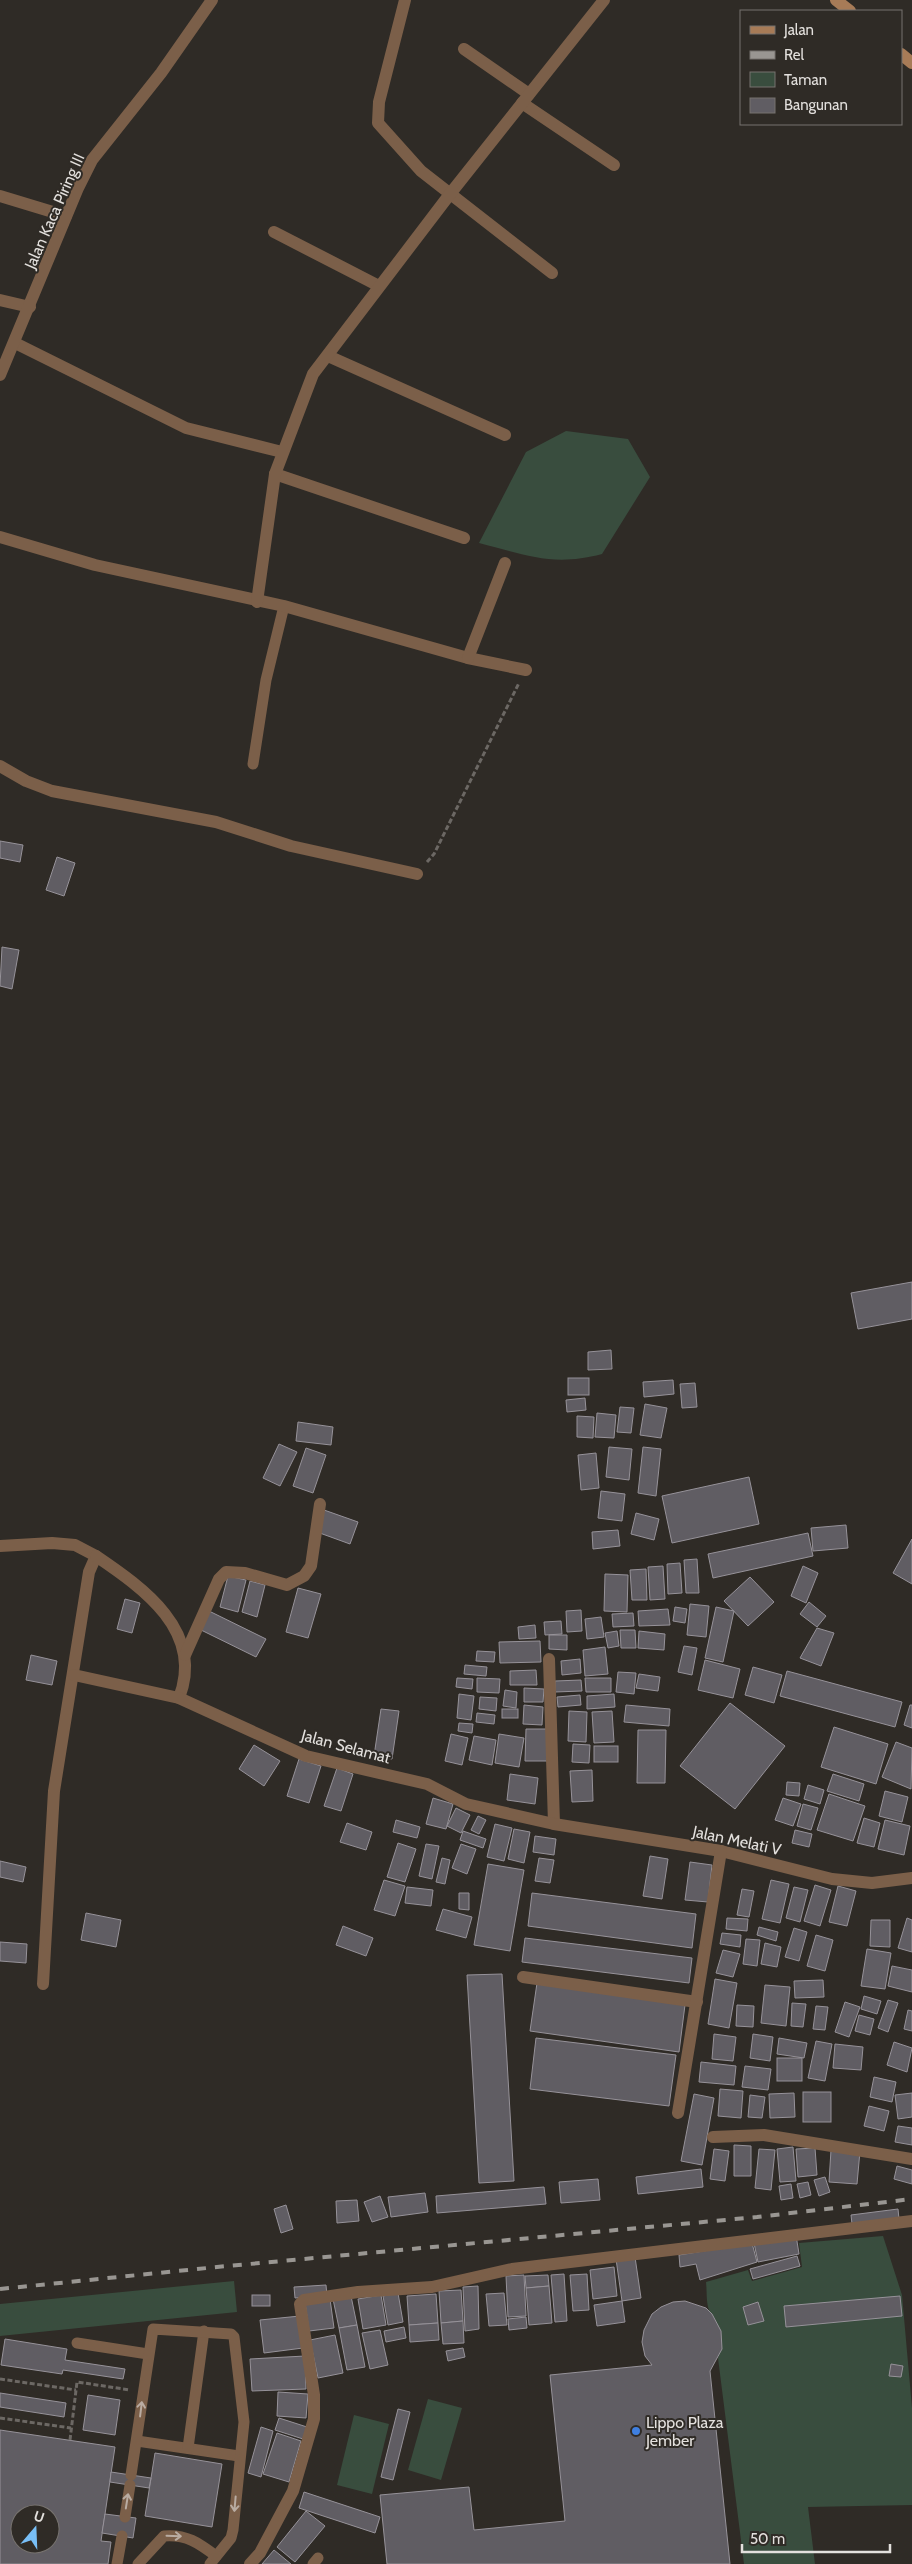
<svg xmlns="http://www.w3.org/2000/svg" width="912" height="2564" font-family="Cabin,sans-serif">
  <style>
    .green { fill: #394d3e }
    .building { fill: #605d63; stroke: #969299; fill-rule: evenodd }
    .lines { fill: none; stroke-linecap: round; stroke-linejoin: round }
    .path { stroke: #6c6864; stroke-width: 3; stroke-dasharray: 5 2.5; stroke-linecap: butt }
    .service { stroke: #7b5f49; stroke-width: 11 }
    .minor { stroke: #7b5f49; stroke-width: 12 }
    .secondary { stroke: #a77b57; stroke-width: 12 }
    .rail { stroke: #999692; stroke-width: 4; stroke-dasharray: 9 9; stroke-linecap: butt }
    .oneway { stroke: #b9aca2 }
    .shop-dot { fill: #3f7fe0; stroke: #2f2b26; stroke-width: 2 }
    .labels { text-anchor: middle; stroke-width: 4; stroke-linejoin: round; paint-order: stroke }
    .street-label { font-size: 16px; fill: #e3e0dd; stroke: #2f2b26 }
    .poi-label { font-size: 16px; fill: #e3e0dd; stroke: #2f2b26; text-anchor: start }
  </style>
  <rect width="100%" height="100%" fill="#2f2b26"/>
  <g class="green">
    <path d="M566,431L628,439L650,477L602,554C553,567 526,555 479,543L526,452Z"/>
    <path d="M883,2236L902,2295L912,2408V2505L808,2507L815,2564H744L718,2358C728,2334 716,2330 709,2310C706,2302 707,2291 706,2282L748,2270L752,2281L802,2267L799,2243Z"/>
    <polygon points="234,2281 237,2312 0,2336 0,2304"/>
    <polygon points="428,2399 462,2408 441,2480 408,2470"/>
    <polygon points="354,2415 389,2424 372,2494 337,2485"/>
  </g>
  <g class="building">
    <polygon points="0,841 23,845 20,862 0,858"/>
    <polygon points="57,857 75,863 64,896 46,890"/>
    <polygon points="2,947 19,950 12,989 0,986"/>
    <polygon points="912,1282 912,1319 858,1329 851,1293"/>
    <polygon points="611,1350 612,1369 588,1370 588,1352"/>
    <rect x="568" y="1378" width="21" height="17"/>
    <polygon points="673,1380 674,1394 644,1397 643,1382"/>
    <polygon points="695,1383 697,1407 682,1408 680,1384"/>
    <polygon points="585,1398 586,1410 567,1412 566,1400"/>
    <polygon points="645,1404 667,1408 661,1438 640,1435"/>
    <polygon points="620,1407 634,1408 631,1433 617,1432"/>
    <polygon points="597,1413 616,1415 614,1438 595,1437"/>
    <polygon points="577,1416 594,1417 593,1438 577,1437"/>
    <polygon points="298,1422 333,1427 331,1445 296,1441"/>
    <polygon points="279,1444 297,1452 280,1486 263,1478"/>
    <polygon points="609,1447 632,1449 629,1480 606,1477"/>
    <polygon points="643,1447 661,1449 656,1496 638,1493"/>
    <polygon points="306,1448 326,1455 313,1493 293,1486"/>
    <polygon points="596,1453 599,1488 581,1490 578,1455"/>
    <polygon points="749,1477 759,1524 672,1543 662,1496"/>
    <polygon points="601,1491 625,1494 622,1521 598,1518"/>
    <polygon points="324,1510 358,1522 350,1544 317,1532"/>
    <polygon points="636,1513 659,1519 654,1540 631,1534"/>
    <polygon points="846,1525 848,1548 813,1551 811,1528"/>
    <polygon points="618,1530 620,1546 593,1549 592,1532"/>
    <polygon points="808,1533 813,1556 713,1578 708,1554"/>
    <polygon points="912,1539 912,1584 893,1573"/>
    <polygon points="697,1559 699,1593 686,1593 684,1560"/>
    <polygon points="680,1563 682,1593 668,1594 667,1564"/>
    <polygon points="663,1566 665,1599 650,1600 648,1567"/>
    <polygon points="803,1566 818,1573 806,1603 791,1596"/>
    <polygon points="646,1569 647,1600 632,1600 630,1570"/>
    <polygon points="605,1574 628,1575 627,1612 604,1611"/>
    <polygon points="228,1576 246,1580 238,1612 220,1607"/>
    <polygon points="750,1577 774,1602 748,1626 724,1601"/>
    <polygon points="250,1581 265,1585 257,1617 242,1612"/>
    <polygon points="298,1588 321,1594 308,1638 286,1632"/>
    <polygon points="125,1599 140,1603 132,1633 117,1629"/>
    <polygon points="809,1602 826,1616 817,1627 800,1614"/>
    <polygon points="690,1604 709,1606 706,1637 687,1635"/>
    <polygon points="675,1607 687,1609 685,1623 673,1621"/>
    <polygon points="716,1607 734,1611 723,1662 705,1658"/>
    <polygon points="668,1609 670,1625 639,1626 638,1611"/>
    <polygon points="581,1610 582,1631 567,1632 566,1611"/>
    <polygon points="209,1611 266,1639 256,1657 199,1629"/>
    <polygon points="633,1613 634,1626 613,1627 612,1614"/>
    <polygon points="601,1617 604,1637 587,1639 585,1619"/>
    <polygon points="561,1621 562,1634 545,1635 544,1622"/>
    <polygon points="535,1625 536,1638 519,1639 518,1627"/>
    <polygon points="817,1628 834,1633 821,1666 800,1658"/>
    <polygon points="620,1630 635,1630 636,1648 621,1648"/>
    <polygon points="617,1631 619,1646 608,1648 605,1633"/>
    <polygon points="639,1631 665,1634 664,1650 638,1648"/>
    <polygon points="549,1635 567,1635 567,1650 549,1649"/>
    <polygon points="540,1641 541,1662 500,1663 499,1642"/>
    <polygon points="684,1646 697,1648 692,1675 678,1672"/>
    <polygon points="605,1647 608,1674 585,1676 583,1650"/>
    <polygon points="477,1651 495,1652 494,1662 476,1661"/>
    <polygon points="31,1655 57,1661 52,1685 26,1680"/>
    <polygon points="580,1659 581,1673 562,1675 561,1661"/>
    <polygon points="705,1660 740,1669 733,1698 698,1690"/>
    <polygon points="465,1665 487,1667 486,1676 464,1674"/>
    <polygon points="753,1667 782,1675 774,1703 745,1695"/>
    <polygon points="536,1670 537,1685 510,1685 510,1671"/>
    <polygon points="787,1671 902,1702 895,1727 780,1696"/>
    <polygon points="618,1672 636,1673 634,1694 616,1692"/>
    <polygon points="639,1674 660,1677 658,1691 636,1688"/>
    <polygon points="457,1678 473,1679 472,1689 456,1687"/>
    <polygon points="477,1678 500,1679 499,1693 477,1692"/>
    <polygon points="585,1678 611,1678 611,1692 586,1692"/>
    <polygon points="581,1680 582,1691 555,1692 555,1681"/>
    <polygon points="524,1688 544,1689 543,1702 524,1702"/>
    <polygon points="505,1690 517,1692 516,1708 503,1706"/>
    <polygon points="459,1694 474,1696 471,1720 457,1718"/>
    <polygon points="614,1694 615,1707 587,1709 587,1696"/>
    <polygon points="580,1695 581,1705 558,1707 557,1697"/>
    <polygon points="480,1697 497,1698 496,1711 479,1709"/>
    <polygon points="730,1703 785,1746 735,1809 680,1766"/>
    <polygon points="524,1705 543,1707 542,1725 523,1724"/>
    <polygon points="626,1705 670,1709 669,1726 624,1722"/>
    <polygon points="910,1705 912,1705 912,1728 904,1725"/>
    <polygon points="381,1709 399,1711 392,1759 374,1756"/>
    <rect x="502" y="1709" width="16" height="9"/>
    <polygon points="569,1711 587,1712 586,1742 568,1741"/>
    <polygon points="612,1711 614,1742 594,1743 592,1712"/>
    <polygon points="477,1713 495,1715 494,1724 476,1722"/>
    <polygon points="459,1723 473,1724 472,1733 458,1731"/>
    <polygon points="834,1727 888,1744 876,1784 821,1767"/>
    <polygon points="526,1729 550,1729 550,1761 525,1761"/>
    <polygon points="638,1730 666,1730 665,1783 637,1783"/>
    <polygon points="451,1734 468,1738 462,1765 445,1761"/>
    <polygon points="499,1734 524,1738 519,1767 495,1763"/>
    <polygon points="474,1736 496,1740 492,1765 469,1760"/>
    <polygon points="896,1742 912,1748 911,1789 882,1777"/>
    <polygon points="573,1744 590,1745 589,1763 572,1762"/>
    <polygon points="254,1745 280,1761 264,1786 239,1769"/>
    <rect x="594" y="1746" width="24" height="16"/>
    <polygon points="299,1759 321,1766 309,1803 287,1796"/>
    <polygon points="337,1768 353,1774 341,1811 324,1806"/>
    <polygon points="592,1770 593,1801 572,1802 570,1771"/>
    <polygon points="510,1774 538,1778 535,1804 507,1800"/>
    <polygon points="833,1774 864,1784 859,1801 827,1791"/>
    <polygon points="787,1782 800,1783 799,1796 786,1795"/>
    <polygon points="808,1785 824,1790 820,1804 804,1799"/>
    <polygon points="885,1791 908,1797 902,1822 879,1816"/>
    <polygon points="829,1794 865,1806 853,1841 817,1830"/>
    <polygon points="433,1798 453,1804 446,1829 426,1824"/>
    <polygon points="783,1798 801,1804 793,1826 775,1820"/>
    <polygon points="803,1804 818,1808 811,1830 797,1826"/>
    <polygon points="456,1808 470,1815 461,1833 447,1826"/>
    <polygon points="478,1816 486,1820 479,1834 471,1830"/>
    <polygon points="864,1818 880,1823 874,1847 857,1843"/>
    <polygon points="396,1820 420,1827 417,1838 393,1832"/>
    <polygon points="885,1820 910,1826 904,1855 878,1849"/>
    <polygon points="347,1823 372,1832 366,1850 340,1842"/>
    <polygon points="495,1824 512,1828 504,1861 487,1857"/>
    <polygon points="514,1829 530,1832 524,1863 508,1859"/>
    <polygon points="795,1830 812,1834 809,1847 792,1843"/>
    <polygon points="463,1831 486,1839 483,1848 460,1840"/>
    <polygon points="535,1836 556,1839 554,1855 533,1852"/>
    <polygon points="398,1843 416,1849 405,1882 387,1877"/>
    <polygon points="426,1844 439,1846 432,1879 419,1876"/>
    <polygon points="461,1844 476,1849 467,1874 452,1868"/>
    <polygon points="650,1856 668,1859 662,1899 643,1896"/>
    <polygon points="442,1858 450,1860 445,1884 436,1882"/>
    <polygon points="539,1858 554,1860 550,1883 535,1881"/>
    <polygon points="0,1861 26,1867 23,1882 0,1877"/>
    <polygon points="690,1862 712,1865 708,1902 685,1900"/>
    <polygon points="488,1864 524,1870 510,1951 474,1945"/>
    <polygon points="384,1880 405,1886 395,1916 374,1910"/>
    <polygon points="771,1880 789,1884 780,1923 762,1919"/>
    <polygon points="815,1885 831,1890 820,1926 804,1921"/>
    <polygon points="838,1886 856,1891 847,1926 829,1922"/>
    <polygon points="407,1887 433,1890 431,1906 405,1903"/>
    <polygon points="794,1887 808,1890 800,1922 786,1918"/>
    <polygon points="742,1889 754,1891 749,1917 737,1915"/>
    <polygon points="459,1893 469,1893 469,1910 459,1909"/>
    <polygon points="532,1893 696,1914 692,1948 528,1926"/>
    <polygon points="443,1909 472,1917 466,1938 436,1930"/>
    <polygon points="86,1913 121,1920 116,1947 81,1940"/>
    <polygon points="727,1918 748,1919 747,1931 726,1929"/>
    <polygon points="907,1918 912,1920 912,1952 898,1948"/>
    <polygon points="871,1920 890,1920 890,1947 870,1946"/>
    <polygon points="343,1926 373,1938 366,1956 336,1945"/>
    <polygon points="759,1927 778,1932 776,1941 757,1935"/>
    <polygon points="794,1928 807,1932 799,1961 785,1957"/>
    <polygon points="722,1933 741,1935 740,1947 720,1944"/>
    <polygon points="816,1935 833,1940 825,1971 807,1966"/>
    <polygon points="525,1938 692,1958 689,1983 522,1962"/>
    <polygon points="746,1939 760,1940 757,1966 743,1964"/>
    <polygon points="0,1942 27,1944 26,1963 0,1961"/>
    <polygon points="765,1943 781,1947 777,1967 761,1964"/>
    <polygon points="867,1949 891,1953 885,1989 861,1986"/>
    <polygon points="723,1950 740,1954 733,1977 716,1973"/>
    <polygon points="892,1966 912,1970 912,1992 888,1986"/>
    <polygon points="502,1974 514,2181 479,2183 467,1975"/>
    <polygon points="715,1979 737,1983 729,2028 708,2024"/>
    <polygon points="823,1980 824,1997 795,1998 794,1981"/>
    <polygon points="537,1983 685,2005 679,2052 530,2031"/>
    <polygon points="765,1985 790,1987 786,2026 761,2023"/>
    <polygon points="864,1996 881,2001 877,2014 861,2009"/>
    <polygon points="888,2000 898,2003 888,2032 878,2028"/>
    <polygon points="845,2002 860,2007 849,2037 835,2032"/>
    <polygon points="792,2003 806,2004 803,2027 791,2026"/>
    <polygon points="737,2005 754,2006 753,2027 736,2026"/>
    <polygon points="816,2006 828,2007 825,2030 813,2029"/>
    <polygon points="908,2010 912,2011 912,2031 904,2029"/>
    <polygon points="859,2015 874,2019 870,2035 855,2031"/>
    <polygon points="714,2034 736,2037 733,2061 712,2059"/>
    <polygon points="753,2034 773,2037 770,2061 750,2058"/>
    <polygon points="536,2038 676,2055 669,2106 530,2089"/>
    <polygon points="779,2038 807,2043 804,2058 777,2054"/>
    <polygon points="816,2041 832,2044 825,2081 808,2078"/>
    <polygon points="894,2042 912,2048 907,2072 887,2065"/>
    <polygon points="835,2044 863,2047 861,2070 833,2068"/>
    <rect x="777" y="2058" width="25" height="23"/>
    <polygon points="701,2062 736,2066 734,2085 699,2082"/>
    <polygon points="745,2066 771,2069 768,2090 742,2087"/>
    <polygon points="874,2077 896,2082 892,2102 870,2097"/>
    <polygon points="720,2089 743,2091 741,2118 718,2116"/>
    <rect x="803" y="2092" width="28" height="30"/>
    <polygon points="794,2093 795,2117 770,2118 769,2094"/>
    <polygon points="912,2093 912,2117 898,2119 895,2095"/>
    <polygon points="694,2094 714,2098 702,2165 681,2161"/>
    <polygon points="750,2095 765,2097 762,2118 748,2117"/>
    <polygon points="869,2106 889,2111 884,2131 864,2126"/>
    <polygon points="898,2126 912,2128 912,2145 895,2142"/>
    <polygon points="734,2145 751,2146 751,2176 734,2176"/>
    <polygon points="793,2147 796,2181 780,2182 777,2149"/>
    <polygon points="815,2148 817,2175 798,2177 796,2149"/>
    <polygon points="714,2149 729,2151 725,2181 710,2179"/>
    <polygon points="759,2149 775,2150 771,2190 755,2188"/>
    <polygon points="831,2150 860,2151 857,2184 829,2182"/>
    <polygon points="897,2166 912,2170 912,2184 894,2179"/>
    <polygon points="701,2169 703,2187 638,2194 636,2177"/>
    <polygon points="825,2177 830,2192 819,2196 814,2180"/>
    <polygon points="598,2179 600,2200 561,2203 559,2182"/>
    <polygon points="808,2182 811,2195 800,2198 797,2184"/>
    <polygon points="791,2184 793,2198 781,2200 779,2186"/>
    <polygon points="544,2187 546,2204 437,2213 436,2196"/>
    <polygon points="425,2193 428,2212 391,2217 388,2197"/>
    <polygon points="380,2196 388,2217 372,2222 364,2202"/>
    <polygon points="357,2200 359,2221 337,2223 336,2201"/>
    <polygon points="286,2205 293,2229 281,2233 274,2209"/>
    <polygon points="898,2209 899,2219 852,2224 851,2215"/>
    <polygon points="796,2235 799,2254 758,2262 754,2243"/>
    <polygon points="752,2243 757,2262 700,2280 696,2264 680,2267 679,2255"/>
    <polygon points="797,2256 800,2266 753,2279 750,2269"/>
    <polygon points="635,2257 641,2298 622,2301 616,2259"/>
    <polygon points="614,2267 617,2296 593,2299 590,2270"/>
    <polygon points="564,2274 567,2321 555,2322 551,2275"/>
    <polygon points="587,2274 589,2310 573,2311 570,2275"/>
    <polygon points="524,2275 526,2316 508,2317 506,2276"/>
    <polygon points="548,2275 549,2286 526,2288 525,2276"/>
    <polygon points="326,2285 327,2296 295,2298 294,2287"/>
    <polygon points="478,2286 479,2329 465,2331 463,2287"/>
    <polygon points="549,2286 552,2323 529,2325 526,2288"/>
    <polygon points="461,2290 463,2321 441,2323 439,2291"/>
    <polygon points="398,2293 403,2322 388,2325 383,2296"/>
    <polygon points="504,2293 507,2325 489,2326 486,2294"/>
    <polygon points="436,2294 438,2323 409,2325 407,2296"/>
    <rect x="252" y="2295" width="18" height="11"/>
    <polygon points="381,2295 386,2325 363,2329 358,2299"/>
    <polygon points="351,2296 357,2325 339,2328 333,2299"/>
    <polygon points="900,2296 902,2316 786,2327 784,2306"/>
    <polygon points="330,2299 334,2328 309,2331 305,2303"/>
    <polygon points="622,2301 625,2322 597,2326 594,2305"/>
    <polygon points="685,2301 706,2308 712,2314 721,2331 722,2349 710,2371 730,2564 387,2564 380,2495 469,2487 474,2530 565,2521 550,2375 652,2365 645,2356 642,2342 644,2330 652,2314 661,2307 673,2302"/>
    <polygon points="758,2302 764,2321 748,2325 743,2307"/>
    <polygon points="300,2316 303,2348 264,2353 260,2320"/>
    <polygon points="526,2317 527,2328 509,2330 508,2319"/>
    <polygon points="463,2321 464,2343 443,2344 441,2323"/>
    <polygon points="438,2323 439,2340 410,2342 409,2325"/>
    <polygon points="357,2325 365,2367 347,2370 339,2328"/>
    <polygon points="404,2327 406,2338 386,2342 384,2331"/>
    <polygon points="380,2330 388,2365 370,2369 362,2333"/>
    <polygon points="335,2335 343,2373 318,2378 310,2340"/>
    <polygon points="5,2339 67,2349 65,2360 125,2369 123,2379 63,2370 62,2374 1,2365"/>
    <polygon points="463,2348 465,2357 448,2361 446,2351"/>
    <polygon points="305,2356 306,2389 252,2391 250,2359"/>
    <polygon points="891,2364 903,2366 901,2377 889,2376"/>
    <polygon points="278,2392 308,2394 306,2418 277,2416"/>
    <polygon points="0,2393 66,2403 64,2417 0,2407"/>
    <polygon points="88,2395 120,2400 115,2435 83,2430"/>
    <polygon points="398,2409 410,2412 393,2480 381,2477"/>
    <polygon points="279,2418 307,2427 303,2439 275,2430"/>
    <polygon points="261,2427 273,2431 261,2477 248,2473"/>
    <path d="M0,2430L115,2447L101,2541L111,2542L108,2564H0ZM20,2514H50V2544H20Z"/>
    <polygon points="277,2433 301,2441 289,2482 263,2474"/>
    <polygon points="155,2453 222,2464 212,2527 145,2516"/>
    <polygon points="111,2472 151,2478 149,2488 110,2482"/>
    <polygon points="304,2492 380,2517 375,2533 299,2508"/>
    <polygon points="306,2511 325,2526 295,2562 277,2547"/>
    <polygon points="105,2514 136,2518 133,2538 102,2533"/>
    <polygon points="274,2550 291,2564 262,2564"/>
  </g>
  <g class="lines">
    <g class="path">
      <polyline points="427,862 434,854 519,683"/>
      <polyline points="0,2379 76,2390"/>
      <polyline points="0,2418 71,2428"/>
      <polyline points="70,2440 77,2382 130,2390"/>
    </g>
    <g class="service">
      <polyline points="253,764 266,680 284,606"/>
      <polyline points="77,2343 148,2354"/>
      <polyline points="137,2441 239,2456"/>
      <polyline points="188,2448 204,2331"/>
      <polyline points="131,2475 153,2329 231,2334 234,2337 244,2422 233,2530 231,2538 210,2564"/>
      <polyline points="125,2517 130,2485"/>
      <polyline points="117,2564 122,2536"/>
      <path d="M138,2564L164,2536C186,2534 199,2543 216,2556"/>
      <polyline points="313,2564 318,2558"/>
    </g>
    <g class="minor">
      <polyline points="405,0 379,102 378,123 421,171 552,273"/>
      <polyline points="464,49 529,94"/>
      <polyline points="522,103 614,165"/>
      <polyline points="0,196 66,216"/>
      <polyline points="274,232 379,286"/>
      <polyline points="0,300 30,307"/>
      <polyline points="15,343 186,428 282,452"/>
      <polyline points="328,356 505,435"/>
      <polyline points="0,375 78,188 92,160 161,73 212,0"/>
      <polyline points="275,474 464,538"/>
      <polyline points="0,537 95,565 284,606 468,658 526,670"/>
      <polyline points="257,602 275,474 313,374 450,194 604,0"/>
      <polyline points="468,658 505,563"/>
      <polyline points="0,766 26,781 52,791 216,822 291,846 417,874"/>
      <polyline points="0,1546 52,1543 75,1545 96,1556 89,1572 54,1791 43,1984"/>
      <path d="M96,1556C143,1588 205,1631 179,1698"/>
      <polyline points="185,1655 219,1579 226,1572 245,1573 287,1585 304,1576 311,1566 320,1504"/>
      <polyline points="549,1659 554,1824"/>
      <polyline points="74,1675 179,1698 306,1756 427,1784 466,1804 554,1824 721,1851 832,1879 872,1883 912,1878"/>
      <polyline points="523,1977 697,2002"/>
      <polyline points="678,2113 721,1851"/>
      <polyline points="713,2137 764,2135 912,2159"/>
      <polyline points="250,2564 260,2553 293,2491 314,2419 314,2395 300,2304 304,2300 358,2292 432,2287 512,2269 912,2221"/>
    </g>
    <g class="secondary">
      <polyline points="836,0 850,11"/>
      <polyline points="901,54 912,63"/>
    </g>
    <polyline class="rail" points="0,2289 217,2267 757,2217 912,2199"/>
  </g>
  <defs><path id="oneway-shaft" d="M-6 0H5M1.5-3L5.5 0L1.5 3" fill="none" stroke-width="1.6" stroke-linecap="round" stroke-linejoin="round" transform="scale(1.25)"/></defs>
  <g class="oneway">
    <use href="#oneway-shaft" transform="translate(141 2409) rotate(-83)"/>
    <use href="#oneway-shaft" transform="translate(127 2501) rotate(-81)"/>
    <use href="#oneway-shaft" transform="translate(235 2504) rotate(95)"/>
    <use href="#oneway-shaft" transform="translate(174 2536) rotate(2)"/>
  </g>
  <circle class="shop-dot" cx="636" cy="2431" r="5"/>
  <g class="labels">
    <g class="street-label">
      <text transform="translate(54 211) rotate(-66)" y="6">Jalan Kaca Piring III</text>
      <text transform="translate(346 1746) rotate(15)" y="6">Jalan Selamat</text>
      <text transform="translate(737 1840) rotate(12)" y="6">Jalan Melati V</text>
    </g>
    <g class="poi-label">
      <text x="646" y="2428">Lippo Plaza<tspan x="646" dy="18">Jember</tspan></text>
    </g>
  </g>
  <rect x="740" y="10" width="162" height="115" fill="#2f2b26" stroke="#77736f"/>
  <rect x="750" y="26" width="25" height="8" fill="#a77b57" stroke="#77736f"/>
  <text x="784" y="35" font-size="15" fill="#e3e0dd">Jalan</text>
  <rect x="750" y="51" width="25" height="8" fill="#999692" stroke="#77736f"/>
  <text x="784" y="60" font-size="15" fill="#e3e0dd">Rel</text>
  <rect x="750" y="72" width="25" height="15" fill="#394d3e" stroke="#77736f"/>
  <text x="784" y="85" font-size="15" fill="#e3e0dd">Taman</text>
  <rect x="750" y="98" width="25" height="15" fill="#605d63" stroke="#77736f"/>
  <text x="784" y="110" font-size="15" fill="#e3e0dd">Bangunan</text>
  <g transform="translate(35 2529) rotate(19)"><circle r="24" fill="#2f2b26" stroke="#77736f"/>
  <path d="M0-4L9 19L0 12L-9 19Z" fill="#78bff7"/>
  <text y="-8" font-size="14" font-weight="bold" text-anchor="middle" fill="#e3e0dd">U</text>
  </g>
  <path d="M742 2544v8h148v-8" fill="none" stroke="#e3e0dd" stroke-width="2.5"/>
  <text x="750" y="2544" font-size="15" fill="#e3e0dd" stroke="#2f2b26" stroke-width="4" paint-order="stroke">50 m</text>
</svg>
